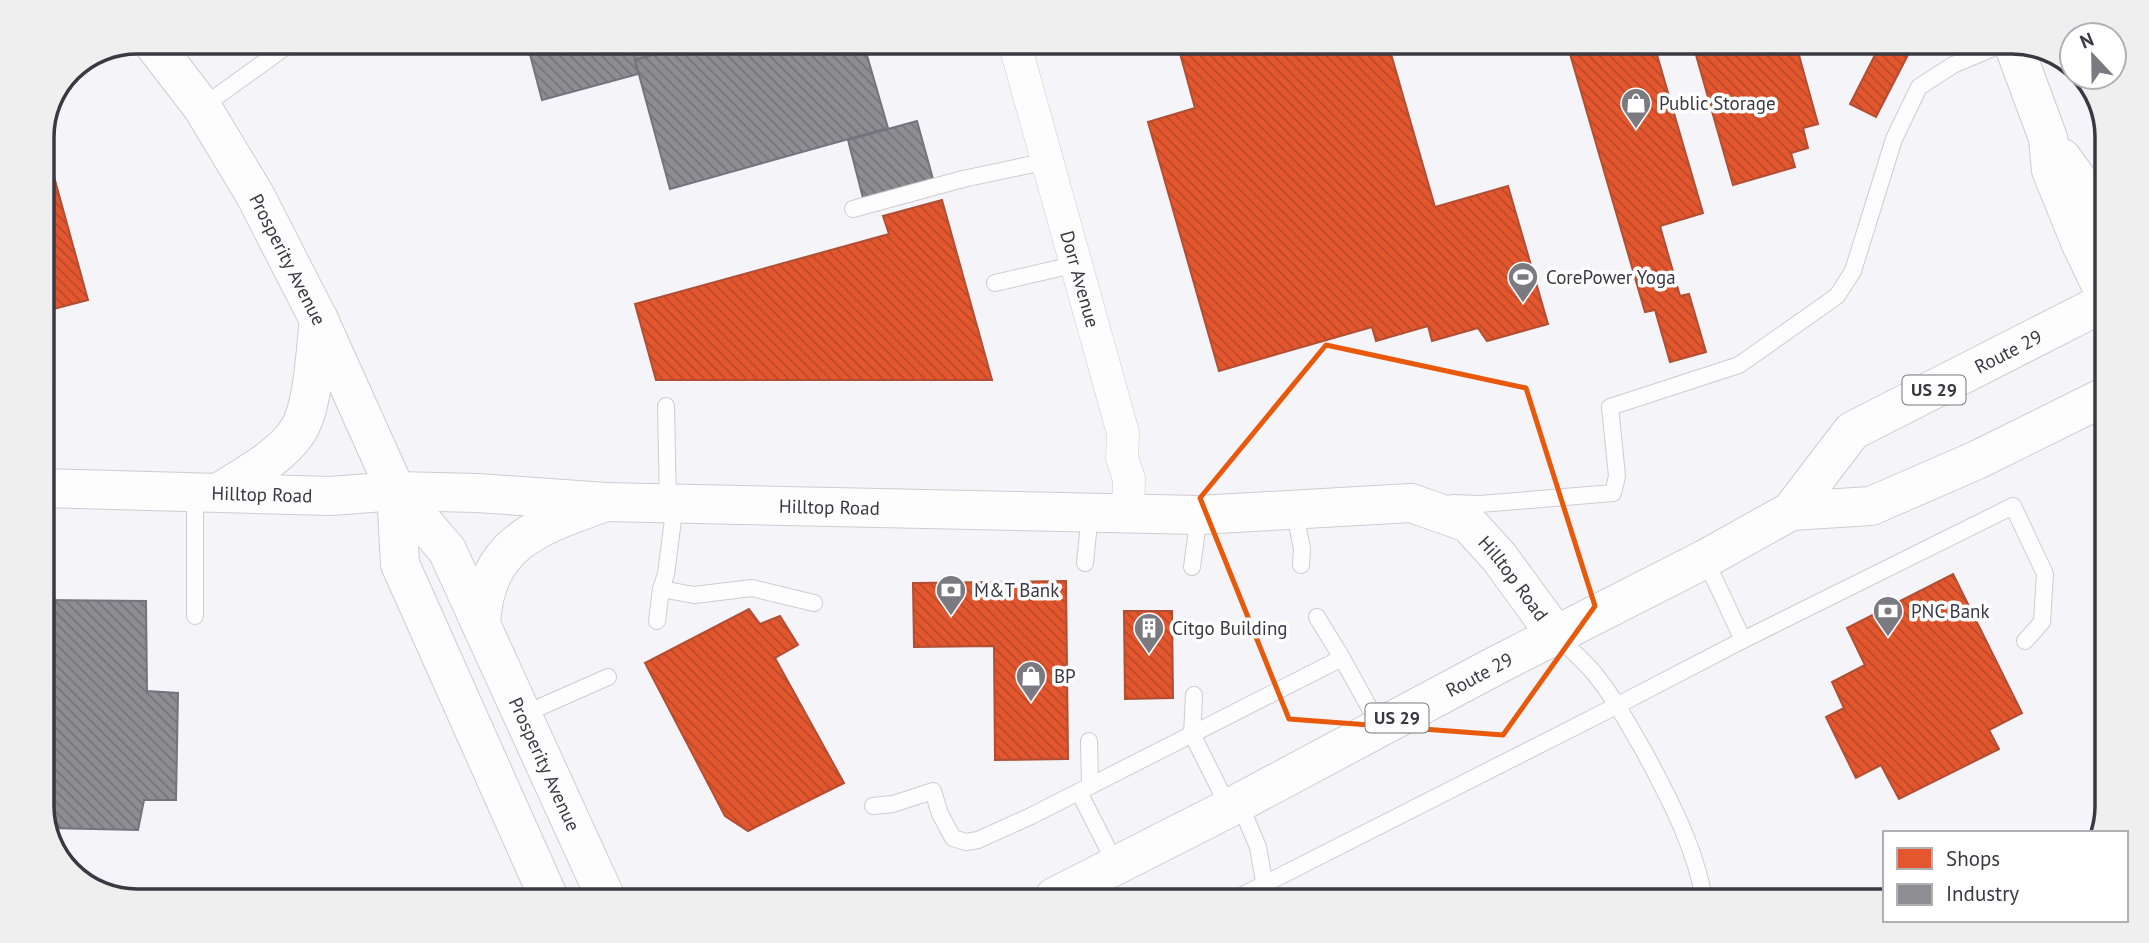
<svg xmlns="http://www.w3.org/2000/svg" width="2149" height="943" font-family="'PT Sans',sans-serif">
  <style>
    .shops { fill: url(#shops-back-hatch); stroke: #b14e34; stroke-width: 2 }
    .industry { fill: url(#industry-back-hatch); stroke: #74747a; stroke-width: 2 }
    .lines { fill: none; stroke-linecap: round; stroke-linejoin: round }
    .service-casing { stroke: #ceccd2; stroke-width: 18 }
    .minor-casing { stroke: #ceccd2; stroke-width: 33 }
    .tertiary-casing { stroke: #ceccd2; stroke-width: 40 }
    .secondary-casing { stroke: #ceccd2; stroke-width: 40 }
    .primary-casing { stroke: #ceccd2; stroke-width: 40 }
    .service { stroke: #fefdfe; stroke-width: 16 }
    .minor { stroke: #fefdfe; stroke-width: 32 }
    .tertiary { stroke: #fefdfe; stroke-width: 38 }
    .secondary { stroke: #fefdfe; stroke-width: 38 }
    .primary { stroke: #fefdfe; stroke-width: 38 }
    .marked { fill: none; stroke: #e8590c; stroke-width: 5; stroke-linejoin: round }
    .labels { text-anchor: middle; stroke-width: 7; stroke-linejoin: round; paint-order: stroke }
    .shield { fill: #fff; stroke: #75747a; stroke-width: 2 }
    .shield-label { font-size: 18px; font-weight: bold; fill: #3a3841 }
    .poi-label { font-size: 19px; fill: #3a3841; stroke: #fff; text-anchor: start }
    .street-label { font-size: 19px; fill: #3a3841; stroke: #fff }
    .rim { fill: none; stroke: #3a3841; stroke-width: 3.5 }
  </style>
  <defs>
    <pattern id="shops-back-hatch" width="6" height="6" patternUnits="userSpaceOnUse" patternTransform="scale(1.75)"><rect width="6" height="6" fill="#e4572e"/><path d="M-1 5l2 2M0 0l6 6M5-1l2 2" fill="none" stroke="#ba4929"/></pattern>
    <pattern id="industry-back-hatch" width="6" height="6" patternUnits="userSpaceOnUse" patternTransform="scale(1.75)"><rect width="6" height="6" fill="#8d8d92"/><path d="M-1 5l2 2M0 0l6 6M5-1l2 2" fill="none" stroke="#747479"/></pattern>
  </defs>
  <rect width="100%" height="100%" fill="#f5f4f9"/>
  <g class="shops">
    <polygon points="1178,46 1389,47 1435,207 1508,186 1548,324 1487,341 1478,328 1432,341 1428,326 1376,341 1372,327 1219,371 1148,122 1195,108"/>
    <polygon points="1568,47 1655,48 1703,213 1660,226 1680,296 1689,294 1706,352 1670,362 1655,310 1645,312"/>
    <polygon points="1694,48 1797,48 1818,124 1803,128 1808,148 1791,153 1795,167 1733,185"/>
    <polygon points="1878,49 1911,49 1876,117 1850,104"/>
    <polygon points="53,173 88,300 42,312 42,176"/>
    <polygon points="942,200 992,380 656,380 635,304 889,234 883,216"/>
    <polygon points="1953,574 2022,713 1989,730 1999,749 1899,799 1881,765 1856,778 1826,717 1844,708 1832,682 1865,665 1847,628"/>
    <polygon points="1066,581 1068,759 995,760 994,646 914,647 913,583"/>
    <polygon points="749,609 760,624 780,616 798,645 775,658 844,783 748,831 725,816 645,663"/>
    <polygon points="1124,611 1172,611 1173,698 1125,699"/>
  </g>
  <g class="industry">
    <polygon points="527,43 692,44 635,60 638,74 542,100"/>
    <polygon points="692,44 864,45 888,128 670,189 635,60"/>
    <polygon points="917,121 933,179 863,198 848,140"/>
    <polygon points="42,600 146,601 147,691 178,693 176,800 144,800 138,830 48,828 42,812"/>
  </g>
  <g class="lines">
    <g class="service-casing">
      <g id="service">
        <polyline points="202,107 291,43"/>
        <polyline points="853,209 963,179 1048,161"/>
        <polyline points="995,283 1077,264"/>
        <polyline points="666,406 668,504"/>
        <polyline points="1452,503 1480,504 1613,493 1617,476 1610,407 1739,365 1837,296 1853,271 1894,139 1919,87 1953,65 1991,49"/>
        <polyline points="1294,510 1302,548 1301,565"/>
        <polyline points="1705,559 1743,640"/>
        <polyline points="1085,563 1090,513"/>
        <polyline points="1192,567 1199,515"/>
        <polyline points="661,589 694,595 752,588 814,603"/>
        <polyline points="195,616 195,492"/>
        <polyline points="1317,617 1342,658"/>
        <polyline points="657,621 661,589 666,574 675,504"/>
        <path d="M1556,635C1569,648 1583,660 1594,673C1615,699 1630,727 1646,755C1670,800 1696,849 1704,900"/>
        <polyline points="1194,695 1192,734 1229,808"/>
        <polyline points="522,715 608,677"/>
        <polyline points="1089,741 1090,786"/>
        <polyline points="1079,792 1116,865"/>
        <polyline points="1239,802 1258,847 1267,898"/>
        <polyline points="873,806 893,804 933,791 940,814 953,838 966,842 978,840 1031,816 1342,658 1380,727"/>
        <polyline points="1237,898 1618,705 1743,640 2013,506 2045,574 2042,622 2025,641"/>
      </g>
    </g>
    <g class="minor-casing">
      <g id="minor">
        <path id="s1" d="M1015,45L1123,433L1122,458L1129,479L1128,514"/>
      </g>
    </g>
    <g class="tertiary-casing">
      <g id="tertiary">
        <polyline points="2015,49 2048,138 2051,170 2081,244 2105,294"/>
        <polyline points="2062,158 2106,219"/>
        <path id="s2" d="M42,488L331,496L396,491L477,493L606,502L1199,515L1411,503L1468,523L1499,557L1556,635"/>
      </g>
    </g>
    <g class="secondary-casing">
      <g id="secondary">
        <path id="s3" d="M152,42L202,107L255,195L319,320L396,491L447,550L605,896"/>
        <polyline points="396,491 400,564 548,896"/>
        <path d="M220,492C244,476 281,457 297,432C314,408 315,350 319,320"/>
        <path d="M481,623C486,541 539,526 606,502"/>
      </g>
    </g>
    <g class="primary-casing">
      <g id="primary">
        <polyline points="1791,511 1871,506 1977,460 2104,397"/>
        <path id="s4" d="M1054,897L1229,808L1493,667L1705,559L1791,511L1852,431L2105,302"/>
      </g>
    </g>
    <use href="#service" class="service"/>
    <use href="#minor" class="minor"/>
    <use href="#tertiary" class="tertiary"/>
    <use href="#secondary" class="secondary"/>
    <use href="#primary" class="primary"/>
  </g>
  <path class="marked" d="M1326,345L1526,388L1595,606L1503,735L1289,719L1200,498Z"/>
  <defs>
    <g id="shop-pin" transform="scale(1.575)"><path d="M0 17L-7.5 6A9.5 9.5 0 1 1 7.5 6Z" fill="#7b7a81" stroke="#fff"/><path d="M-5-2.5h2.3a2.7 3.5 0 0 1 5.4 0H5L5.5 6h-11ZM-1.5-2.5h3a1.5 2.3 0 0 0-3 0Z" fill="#fff"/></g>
    <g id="stadium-pin" transform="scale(1.575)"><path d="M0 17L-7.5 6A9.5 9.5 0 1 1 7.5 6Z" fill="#7b7a81" stroke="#fff"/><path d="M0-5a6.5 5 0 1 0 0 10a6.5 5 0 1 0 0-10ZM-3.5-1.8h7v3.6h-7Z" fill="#fff"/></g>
    <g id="bank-pin" transform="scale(1.575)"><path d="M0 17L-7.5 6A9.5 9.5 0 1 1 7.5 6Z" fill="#7b7a81" stroke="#fff"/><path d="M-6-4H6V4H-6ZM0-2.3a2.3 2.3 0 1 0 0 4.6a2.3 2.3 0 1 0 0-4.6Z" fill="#fff"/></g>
    <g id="building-pin" transform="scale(1.575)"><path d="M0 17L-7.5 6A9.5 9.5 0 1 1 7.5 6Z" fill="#7b7a81" stroke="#fff"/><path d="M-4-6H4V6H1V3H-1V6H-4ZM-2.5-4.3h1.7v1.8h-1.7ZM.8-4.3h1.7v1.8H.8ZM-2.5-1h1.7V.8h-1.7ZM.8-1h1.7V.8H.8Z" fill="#fff"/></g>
  </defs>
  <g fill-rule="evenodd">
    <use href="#shop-pin" x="1636" y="103"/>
    <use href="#stadium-pin" x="1523" y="277"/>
    <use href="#bank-pin" x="951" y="590"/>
    <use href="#bank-pin" x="1888" y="611"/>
    <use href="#building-pin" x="1149" y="628"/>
    <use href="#shop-pin" x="1031" y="676"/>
  </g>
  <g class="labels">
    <g class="shield">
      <rect x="1902.5" y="375.5" width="63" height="29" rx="5"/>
      <rect x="1365.5" y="703.5" width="63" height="29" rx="5"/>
    </g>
    <g class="shield-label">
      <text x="1934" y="396">US 29</text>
      <text x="1397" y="724">US 29</text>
    </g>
    <g class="poi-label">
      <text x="1659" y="110">Public Storage</text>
      <text x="1546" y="284">CorePower Yoga</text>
      <text x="974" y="597">M&amp;T Bank</text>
      <text x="1911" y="618">PNC Bank</text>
      <text x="1172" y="635">Citgo Building</text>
      <text x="1054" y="683">BP</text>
    </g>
    <g class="street-label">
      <text dy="7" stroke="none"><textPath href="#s3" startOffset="257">Prosperity Avenue</textPath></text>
      <text dy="7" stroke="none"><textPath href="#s1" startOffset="243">Dorr Avenue</textPath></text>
      <text dy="7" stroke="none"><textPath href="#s4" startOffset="1108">Route 29</textPath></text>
      <text dy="7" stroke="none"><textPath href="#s2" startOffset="220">Hilltop Road</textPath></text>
      <text dy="7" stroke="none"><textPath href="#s2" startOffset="788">Hilltop Road</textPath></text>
      <text dy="7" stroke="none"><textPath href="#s2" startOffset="1502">Hilltop Road</textPath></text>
      <text dy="7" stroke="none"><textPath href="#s4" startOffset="480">Route 29</textPath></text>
      <text dy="7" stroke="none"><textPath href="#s3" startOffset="826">Prosperity Avenue</textPath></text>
    </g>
  </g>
  <path d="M0 0H2149V943H0ZM137 54H2012A83 83 0 0 1 2095 137V806A83 83 0 0 1 2012 889H137A83 83 0 0 1 54 806V137A83 83 0 0 1 137 54Z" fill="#efeff0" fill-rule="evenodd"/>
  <path class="rim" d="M137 54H2012A83 83 0 0 1 2095 137V806A83 83 0 0 1 2012 889H137A83 83 0 0 1 54 806V137A83 83 0 0 1 137 54Z"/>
  <rect x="1883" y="831" width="245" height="91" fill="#ffffff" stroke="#b0afb3" stroke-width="2"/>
  <rect x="1897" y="848" width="35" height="21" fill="#e4572e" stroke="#b0afb3" stroke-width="2"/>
  <text x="1946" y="866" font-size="21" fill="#3a3841">Shops</text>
  <rect x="1897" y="884" width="35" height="21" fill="#8d8d92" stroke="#b0afb3" stroke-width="2"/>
  <text x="1946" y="901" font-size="21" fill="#3a3841">Industry</text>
  <g transform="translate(2093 56) rotate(338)"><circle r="33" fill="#ffffff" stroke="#b0afb3" stroke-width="2"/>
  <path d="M0-5L12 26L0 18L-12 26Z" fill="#7b7a81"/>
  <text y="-10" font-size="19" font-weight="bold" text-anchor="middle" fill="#3a3841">N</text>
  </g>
</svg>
